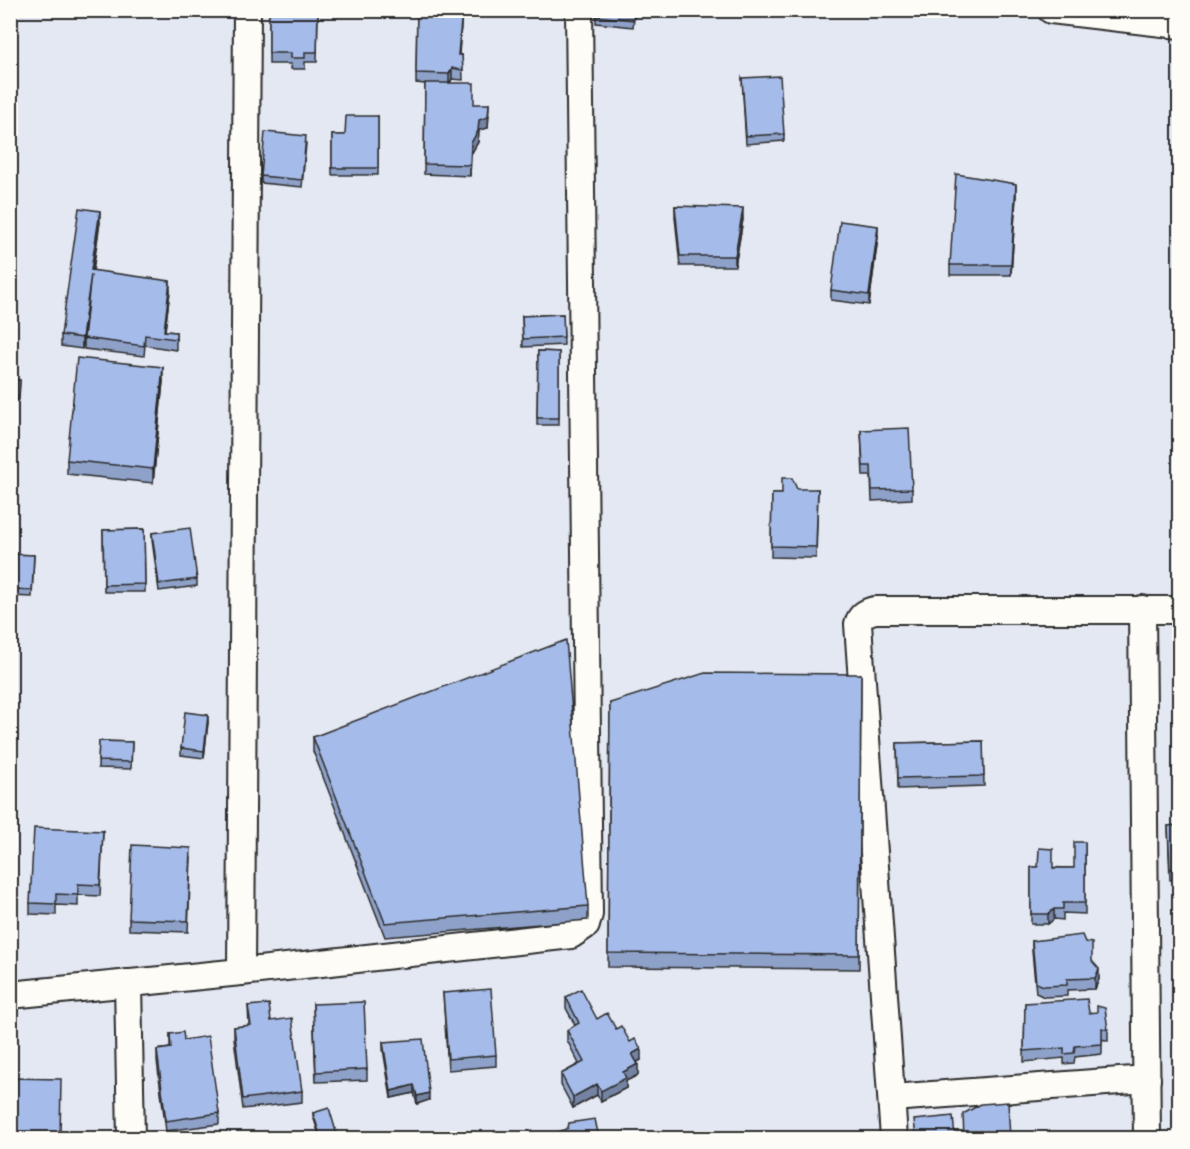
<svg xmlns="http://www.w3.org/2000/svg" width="1190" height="1149" font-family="'Patrick Hand',sans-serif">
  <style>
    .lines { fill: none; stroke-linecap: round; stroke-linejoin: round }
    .minor-casing { stroke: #2b2b2b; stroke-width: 30 }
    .minor { stroke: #fdfcf7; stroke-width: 26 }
    .wall { fill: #8ea1c8; stroke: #2b2b2b; stroke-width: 1.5 }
    .shaded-wall { fill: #7483a3; stroke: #2b2b2b; stroke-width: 1.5 }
    .building { fill: #a5bbe9; stroke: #2b2b2b; stroke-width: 1.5 }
  </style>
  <rect width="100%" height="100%" fill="#e3e8f3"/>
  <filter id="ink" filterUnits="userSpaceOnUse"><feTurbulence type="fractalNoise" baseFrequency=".0167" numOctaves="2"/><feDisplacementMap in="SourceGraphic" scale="12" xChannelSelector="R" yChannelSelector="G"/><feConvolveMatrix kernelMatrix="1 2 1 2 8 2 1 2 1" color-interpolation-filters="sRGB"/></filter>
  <g filter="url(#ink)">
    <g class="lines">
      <g class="minor-casing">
        <g id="minor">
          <polyline points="1051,10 1180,25"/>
          <polyline points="1142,609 1147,1138"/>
          <polyline points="241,972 247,10"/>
          <polyline points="128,983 131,1138"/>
          <polyline points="10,995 241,972 571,935 586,925 589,914 579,10"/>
          <polyline points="892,1098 1147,1079"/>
          <path d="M894,1138L858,624C861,615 866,612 875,610H1180"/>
        </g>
      </g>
      <use href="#minor" class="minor"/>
    </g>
    <g class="wall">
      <polygon points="269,10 318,10 317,62 305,62 305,69 291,69 291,64 269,64"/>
      <polygon points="417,10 462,10 459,55 462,55 463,80 452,79 450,83 474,104 489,115 488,128 479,130 478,142 471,154 470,176 424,174 425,84 416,83"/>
      <polygon points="635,10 633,27 596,23 596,16"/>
      <polygon points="742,78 784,134 784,141 746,144"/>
      <polygon points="378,116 378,175 332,175 332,135 345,135"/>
      <polygon points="306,144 302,187 261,183 261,176"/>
      <polygon points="1016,195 1011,275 950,275 950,265"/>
      <polygon points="675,206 743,219 735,266 680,266 675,217"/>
      <polygon points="100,222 93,271 170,291 165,331 176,332 176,350 145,345 144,356 84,349 84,338 86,318 82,349 61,346 61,335"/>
      <polygon points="878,237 869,305 831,300 831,290"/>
      <polygon points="563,314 564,345 523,347 522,316"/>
      <polygon points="538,351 559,352 559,425 537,425"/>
      <polygon points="10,380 20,380 19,400 10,399"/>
      <polygon points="163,381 153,483 67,474 67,460"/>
      <polygon points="861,430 912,489 912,499 872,501 871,476 863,476"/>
      <polygon points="818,489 816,558 771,557 772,494 782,494"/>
      <polygon points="144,529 145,592 104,592 103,530"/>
      <polygon points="152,533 197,579 197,586 159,591 152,540"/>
      <polygon points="10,554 34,555 32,597 10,596"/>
      <polygon points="861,674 859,969 608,967 610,703"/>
      <polygon points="208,722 204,758 181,755 181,748"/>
      <polygon points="313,737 588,906 588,920 385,937 313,751"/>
      <polygon points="99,741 132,742 131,769 98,768"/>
      <polygon points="983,741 984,786 898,789 897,743"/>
      <polygon points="1179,825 1179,879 1170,880 1168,826"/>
      <polygon points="103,831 100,896 78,895 78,906 56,905 56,915 30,914 30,903"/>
      <polygon points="1085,842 1085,914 1063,913 1063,920 1054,919 1048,924 1031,924 1031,867 1074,868"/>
      <polygon points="191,858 188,932 129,930 129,919"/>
      <polygon points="1032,941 1092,961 1099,979 1095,989 1067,990 1067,996 1044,997 1036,993 1032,951"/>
      <polygon points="443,993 496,1055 496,1066 448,1070"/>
      <polygon points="566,997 597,1019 616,1029 641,1060 637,1062 638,1075 626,1081 626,1088 601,1101 597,1095 573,1108 561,1085 561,1074 579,1064 567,1040 567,1030 575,1025 566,1008"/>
      <polygon points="1025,1003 1089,1013 1108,1030 1108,1041 1102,1039 1102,1054 1075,1057 1074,1063 1064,1064 1064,1058 1024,1062"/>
      <polygon points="313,1004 367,1069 367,1080 316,1082"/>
      <polygon points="248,1006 271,1021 302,1091 302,1102 243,1109 234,1038 234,1027 249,1026"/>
      <polygon points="170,1034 184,1040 219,1113 219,1124 166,1131 157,1061 157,1050 170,1048"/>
      <polygon points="383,1042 429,1100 417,1104 414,1093 391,1098 383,1049"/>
      <polygon points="313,1113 338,1138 320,1138 313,1116"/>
    </g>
    <g class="shaded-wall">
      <polygon points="462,10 458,65 458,55"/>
      <polygon points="452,68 452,79 449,84 449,74"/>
      <polygon points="489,104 488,128 479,130 478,142 471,154 470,176 471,143 479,120"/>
      <polygon points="1016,184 1016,195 1011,275 1011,265"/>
      <polygon points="743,208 743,219 735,266 735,256"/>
      <polygon points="100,211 100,222 91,281 91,270"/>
      <polygon points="878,226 878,237 869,305 869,295"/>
      <polygon points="91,274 91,284 82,349 82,338"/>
      <polygon points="170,281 170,291 164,337 164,331"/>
      <polygon points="163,367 163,381 153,483 153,469"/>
      <polygon points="208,715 208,722 204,758 204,751"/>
      <polygon points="1054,909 1054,919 1048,924 1048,914"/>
      <polygon points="1099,969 1099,979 1095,989 1095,978"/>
      <polygon points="641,1049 641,1060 632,1065 632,1054"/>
      <polygon points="638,1064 638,1075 626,1081 626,1088 601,1101 601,1091 623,1072"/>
      <polygon points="597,1084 597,1095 573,1108 573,1097"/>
      <polygon points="414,1085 414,1093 391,1098 391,1091"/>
      <polygon points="429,1093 429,1100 417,1104 417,1096"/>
    </g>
    <g class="building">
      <polygon points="269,10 318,10 317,52 305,52 305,58 291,58 291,53 269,53"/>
      <polygon points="417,10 462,10 458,55 462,55 463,70 452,68 449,74 416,73"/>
      <polygon points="596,10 634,10 633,20 596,16"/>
      <polygon points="780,76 784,134 746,136 742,78"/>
      <polygon points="425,83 474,83 474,104 489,104 488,117 479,120 478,131 471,143 470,165 424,164"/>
      <polygon points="346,116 378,116 378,168 332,168 332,135 345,135"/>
      <polygon points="265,132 306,136 302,180 261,176"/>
      <polygon points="956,174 1016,184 1011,265 950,265"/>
      <polygon points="675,206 743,208 735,256 680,256"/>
      <polygon points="79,208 100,211 91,270 170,281 164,331 176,332 176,339 145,335 144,346 84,338 91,274 82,338 61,335"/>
      <polygon points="840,221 878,226 869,295 831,290"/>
      <polygon points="563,314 564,337 523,339 522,316"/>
      <polygon points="538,351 559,352 559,418 537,418"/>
      <polygon points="77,358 163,367 153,469 67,460"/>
      <polygon points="10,380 20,380 19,396 10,396"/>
      <polygon points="909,428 912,489 872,490 871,466 863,466 861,430"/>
      <polygon points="782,478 792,478 797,489 818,489 816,547 771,546 772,494 782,494"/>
      <polygon points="190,528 197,579 159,584 152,533"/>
      <polygon points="144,529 145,584 104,585 103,530"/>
      <polygon points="10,554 34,555 32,590 10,589"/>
      <polygon points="566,640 588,906 385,923 313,737"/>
      <polygon points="705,673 861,674 859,955 608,953 610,703"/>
      <polygon points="185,712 208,715 204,751 181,748"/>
      <polygon points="99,741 132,742 131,762 98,761"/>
      <polygon points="983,741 984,776 898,778 897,743"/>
      <polygon points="1179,825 1179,868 1170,869 1168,826"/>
      <polygon points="34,828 103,831 100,885 78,884 78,895 56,894 56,904 30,903"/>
      <polygon points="1074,842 1085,842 1085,903 1063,903 1063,909 1054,909 1048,914 1031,914 1031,867 1038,867 1039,848 1053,849 1053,868 1074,868"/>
      <polygon points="132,845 191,848 188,921 129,919"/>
      <polygon points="1082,935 1085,942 1092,943 1092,961 1099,969 1095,978 1067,979 1067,985 1044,986 1036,983 1032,941"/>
      <polygon points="491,989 496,1055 448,1059 443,993"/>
      <polygon points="581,989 597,1019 607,1013 616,1029 621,1026 630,1042 635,1039 641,1049 632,1054 638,1064 623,1072 626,1078 601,1091 597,1084 573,1097 561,1074 584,1062 567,1030 579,1023 566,997"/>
      <polygon points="1087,999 1089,1013 1097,1012 1097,1006 1105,1008 1108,1030 1102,1028 1102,1044 1075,1046 1074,1053 1064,1054 1064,1048 1024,1051 1025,1003"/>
      <polygon points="364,1002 367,1069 316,1072 313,1004"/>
      <polygon points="269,1004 271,1021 292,1018 302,1091 243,1099 234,1027 251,1025 248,1006"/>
      <polygon points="183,1032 184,1040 208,1036 219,1113 166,1121 157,1050 171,1048 170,1034"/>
      <polygon points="423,1039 429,1093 417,1096 414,1085 391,1091 383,1042"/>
      <polygon points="10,1078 61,1079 60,1138 10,1138"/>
      <polygon points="1008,1102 1010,1138 964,1138 963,1114 981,1104"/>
      <polygon points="329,1108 338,1138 321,1138 313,1113"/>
      <polygon points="953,1116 955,1138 910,1138 916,1138 914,1120"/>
      <polygon points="595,1119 599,1138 561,1138 559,1132 568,1128 569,1123"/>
    </g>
  </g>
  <rect width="1190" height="1149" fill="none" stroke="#fdfcf7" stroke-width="36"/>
  <rect x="18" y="18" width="1154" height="1113" fill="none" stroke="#2b2b2b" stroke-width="2" filter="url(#ink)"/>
</svg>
